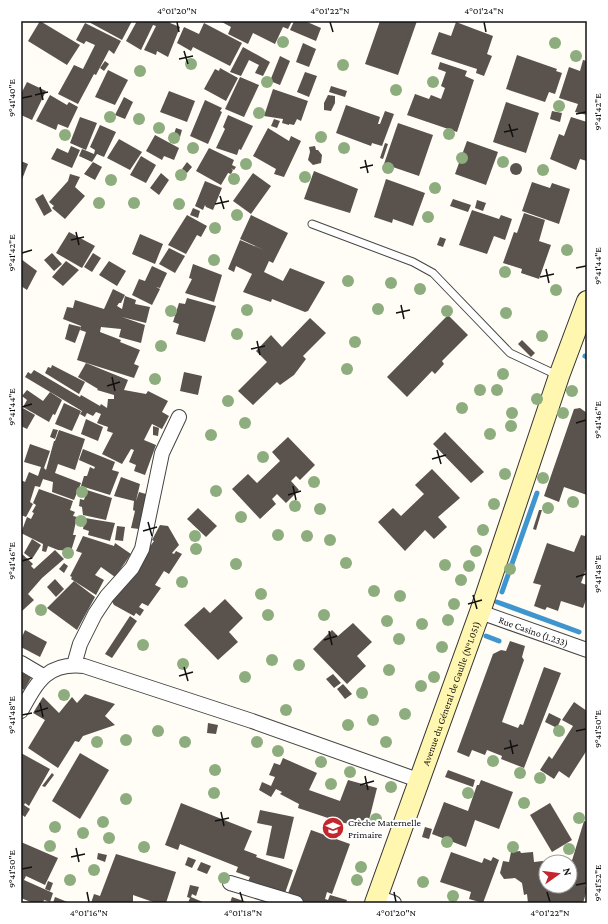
<svg xmlns="http://www.w3.org/2000/svg" width="608" height="924" font-family="'Crimson Pro',serif">
  <style>
    .lines { fill: none; stroke-linecap: round; stroke-linejoin: round }
    .stream { stroke: #3f96cf; stroke-width: 5 }
    .building { fill: #5a524d }
    .service-casing { stroke: #444; stroke-width: 9 }
    .minor-casing { stroke: #444; stroke-width: 16 }
    .secondary-casing { stroke: #333; stroke-width: 22 }
    .service { stroke: #fff; stroke-width: 7 }
    .minor { stroke: #fff; stroke-width: 14 }
    .secondary { stroke: #fff6b0; stroke-width: 20 }
    .tree { fill: #8dad7f }
    .ticks { fill: none; stroke: #111; stroke-width: 1.5 }
    .labels { text-anchor: middle; stroke-width: 4; stroke-linejoin: round; paint-order: stroke }
    .street-label { font-size: 10px; fill: #111; stroke: #fff }
    .poi-label { font-size: 10px; fill: #111; stroke: #fff; text-anchor: start }
    .neatline { fill: none; stroke: #111; stroke-width: 1.5 }
    .ticks-label { font-size: 10px; text-anchor: middle; fill: #111 }
  </style>
  <rect width="100%" height="100%" fill="#fffdf5"/>
  <g class="lines">
    <g class="stream">
      <polyline points="585,356 587,357"/>
      <polyline points="502,592 537,493"/>
      <polyline points="497,602 579,632"/>
      <polyline points="486,636 499,641"/>
    </g>
  </g>
  <g class="building">
    <polygon points="40,21 80,45 67,65 28,41"/>
    <polygon points="87,21 132,21 122,40"/>
    <polygon points="137,21 171,21 170,23 180,27 168,57 157,51 156,55 144,50 156,26 153,25 141,50 126,41"/>
    <polygon points="220,21 292,21 288,29 283,27 275,44 253,33 248,44 228,34 231,27"/>
    <polygon points="294,21 305,21 321,28 316,41 290,30"/>
    <polygon points="380,21 417,21 398,75 365,64"/>
    <polygon points="456,22 493,36 487,54 492,56 484,76 476,73 477,69 431,54 439,32 451,36"/>
    <polygon points="85,23 121,41 114,54 109,50 96,75 94,74 78,104 58,94 74,65 83,69 95,45 86,41 84,44 76,40"/>
    <polygon points="204,23 242,43 230,66 193,47 191,51 177,43 184,27 199,34"/>
    <polygon points="303,43 316,49 309,67 296,62"/>
    <polygon points="243,47 270,62 263,76 255,73 259,65 249,60 241,76 230,72"/>
    <polygon points="517,55 557,69 556,71 562,73 555,94 549,92 545,102 506,89"/>
    <polygon points="280,56 290,61 280,85 270,81"/>
    <polygon points="583,60 587,61 587,115 575,112 578,104 559,98 569,67 580,71"/>
    <polygon points="105,61 109,64 104,71 100,68"/>
    <polygon points="440,62 467,71 465,76 474,80 457,132 407,115 415,94 429,99 431,95 441,99 445,88 441,86 446,72 438,69"/>
    <polygon points="220,68 238,78 226,101 204,89 215,69 219,71"/>
    <polygon points="108,70 128,80 115,105 95,97"/>
    <polygon points="305,72 317,76 309,97 297,92"/>
    <polygon points="240,77 259,85 244,117 225,109"/>
    <polygon points="27,82 46,91 32,120 21,115 21,94"/>
    <polygon points="331,86 347,91 345,97 329,92"/>
    <polygon points="273,89 308,101 301,121 297,119 294,125 289,124 289,125 282,123 283,119 264,116"/>
    <polygon points="169,91 195,101 187,122 160,112"/>
    <polygon points="50,95 67,105 69,102 78,107 68,128 58,124 56,130 36,121"/>
    <polygon points="328,95 335,96 335,103 331,111 324,110 324,103"/>
    <polygon points="124,97 133,102 125,119 115,115"/>
    <polygon points="205,100 222,108 220,111 222,112 208,144 190,136"/>
    <polygon points="506,102 539,113 526,153 493,142"/>
    <polygon points="346,105 380,117 378,124 380,124 385,111 394,114 382,146 372,143 371,146 336,133"/>
    <polygon points="552,111 562,113 560,122 550,119"/>
    <polygon points="228,115 253,126 241,150 239,149 237,155 216,148 225,129 223,127"/>
    <polygon points="80,117 97,123 86,150 70,143"/>
    <polygon points="571,117 587,122 587,161 580,159 576,170 550,159 559,134 564,136"/>
    <polygon points="274,119 280,121 277,128 271,126"/>
    <polygon points="398,123 433,135 419,176 384,164"/>
    <polygon points="100,125 116,132 104,157 97,154 92,162 79,156 82,149 94,154 95,150 90,147"/>
    <polygon points="176,128 182,130 180,137 174,134"/>
    <polygon points="268,128 289,141 291,136 301,141 284,177 274,174 276,169 253,156"/>
    <polygon points="155,135 179,148 174,160 164,156 162,160 146,151"/>
    <polygon points="119,139 142,152 130,170 107,158"/>
    <polygon points="467,141 498,152 486,185 455,174"/>
    <polygon points="385,143 388,144 383,159 380,158"/>
    <polygon points="71,146 80,150 72,168 51,159 57,148 68,153"/>
    <polygon points="315,146 316,150 318,150 322,155 321,163 313,165 308,160 310,152 309,147"/>
    <polygon points="209,148 234,160 232,165 236,167 234,170 231,168 233,170 231,174 228,173 221,185 196,171"/>
    <polygon points="141,156 156,165 146,183 130,175"/>
    <polygon points="21,161 28,164 21,182"/>
    <polygon points="93,162 102,167 95,180 84,174"/>
    <polygon points="187,162 192,167 187,173 182,169"/>
    <circle cx="516" cy="169" r="6"/>
    <polygon points="314,171 358,189 350,213 304,199"/>
    <polygon points="161,173 169,180 159,195 150,188"/>
    <polygon points="253,173 271,186 251,214 233,201"/>
    <polygon points="70,174 80,177 75,187 85,196 65,219 52,208 54,206 49,202 68,181"/>
    <polygon points="386,179 425,193 413,226 393,219 392,223 374,217"/>
    <polygon points="205,181 222,188 213,210 206,207 205,205 203,210 195,206"/>
    <polygon points="532,182 550,188 552,183 570,189 559,224 522,211"/>
    <polygon points="43,194 52,211 44,216 35,199"/>
    <polygon points="453,199 471,205 468,212 450,206"/>
    <polygon points="477,200 486,203 483,211 475,208"/>
    <polygon points="193,208 200,211 198,218 190,215"/>
    <polygon points="472,210 499,219 501,215 512,219 505,240 494,236 487,254 459,245"/>
    <polygon points="524,213 545,220 539,241 551,245 539,279 521,273 522,269 503,263 514,232 517,233"/>
    <polygon points="187,215 207,226 201,237 197,235 186,254 168,245"/>
    <polygon points="251,215 288,233 273,263 269,261 264,272 283,281 290,268 325,282 308,311 305,312 272,299 271,302 243,292 252,274 236,266 234,272 228,269 240,240 264,250 240,239"/>
    <polygon points="69,232 95,246 82,268 56,253"/>
    <polygon points="140,234 163,244 155,264 132,254"/>
    <polygon points="440,237 446,239 443,247 437,245"/>
    <polygon points="169,248 185,256 175,273 159,264"/>
    <polygon points="52,253 62,264 54,271 44,260"/>
    <polygon points="93,253 101,258 92,272 84,267"/>
    <polygon points="21,259 37,271 27,290 21,286"/>
    <polygon points="66,261 79,270 63,286 52,277"/>
    <polygon points="109,261 126,271 117,286 99,275"/>
    <polygon points="193,264 222,275 214,302 185,293 192,279 189,278"/>
    <polygon points="152,266 167,273 160,288 156,287 160,289 152,305 132,295 139,279 145,281"/>
    <polygon points="113,289 125,295 121,303 119,303 117,306 122,309 125,296 136,300 135,304 150,307 146,323 122,317 145,325 141,343 119,337 121,329 101,327 100,332 121,340 120,342 140,350 134,364 139,366 134,378 77,360 86,332 80,330 81,326 63,319 67,307 73,308 75,300 104,309"/>
    <polygon points="187,298 216,306 205,342 176,334 179,324 173,322 179,303 185,304"/>
    <polygon points="448,315 468,335 442,361 444,364 435,374 432,371 407,397 387,377"/>
    <polygon points="310,318 326,333 303,356 306,359 294,375 280,385 277,382 253,405 238,391 267,362 256,351 271,335 282,347"/>
    <polygon points="69,324 81,327 75,343 65,339"/>
    <polygon points="522,340 535,353 531,357 518,344"/>
    <polygon points="86,363 128,380 124,390 146,394 148,391 168,401 162,412 169,416 162,429 152,424 144,440 156,445 145,475 134,471 136,465 129,462 134,450 131,449 122,464 102,454 113,433 107,431 108,427 97,423 101,414 96,412 93,416 87,413 85,417 80,414 82,411 25,377 28,372 31,374 34,370 80,397 81,395 100,406 101,404 107,408 108,399 114,399 114,395 97,390 98,389 78,377"/>
    <polygon points="52,365 85,382 79,394 45,373 48,367 51,368"/>
    <polygon points="184,372 202,376 198,395 180,391"/>
    <polygon points="27,390 43,401 50,392 62,400 55,415 53,414 49,422 23,407 27,400 22,396"/>
    <polygon points="64,403 81,411 72,431 55,424"/>
    <polygon points="21,407 35,415 27,429 21,426"/>
    <polygon points="580,408 587,413 587,495 564,487 559,502 544,496 574,409"/>
    <polygon points="86,419 103,427 98,441 81,434"/>
    <polygon points="153,426 159,428 158,436 153,435"/>
    <polygon points="53,429 58,430 55,439 50,437"/>
    <polygon points="59,430 85,439 75,470 58,464 55,473 81,483 74,500 52,492 53,482 43,479 40,487 35,486 30,502 33,504 26,517 21,515 21,480 25,482 29,472 38,476 41,467 24,462 30,444 50,451 44,468 46,470 54,441 55,441"/>
    <polygon points="445,432 484,472 471,483 433,444"/>
    <polygon points="288,437 315,465 300,480 296,476 291,481 299,490 286,503 277,494 272,499 276,504 260,519 232,489 248,474 257,483 280,461 272,452"/>
    <polygon points="83,449 115,462 112,470 119,472 110,495 81,486 84,476 87,476 90,467 94,469 95,467 79,460"/>
    <polygon points="432,469 460,498 438,517 447,527 434,539 425,530 405,551 378,522 393,508 401,516 424,494 415,485"/>
    <polygon points="121,477 140,484 136,501 139,492 146,494 139,529 131,528 135,511 133,510 134,501 114,496"/>
    <polygon points="39,489 73,501 70,510 75,512 73,516 77,517 73,535 76,535 71,551 58,550 48,546 46,552 42,551 43,544 21,533 27,517 31,519 34,513 32,512 36,505 33,503"/>
    <polygon points="87,490 112,498 106,520 83,515 82,507 79,506 80,499 84,500"/>
    <polygon points="198,508 217,526 206,537 187,519"/>
    <polygon points="539,510 542,510 536,530 533,529"/>
    <polygon points="85,518 115,523 110,541 88,535 89,531 83,529"/>
    <polygon points="160,525 168,526 179,545 172,553 174,554 176,551 182,554 169,574 164,571 155,585 161,588 148,606 142,603 139,607 144,610 140,616 136,613 134,616 114,605 111,600 137,572 147,554 145,553 154,541 152,540"/>
    <polygon points="117,526 125,527 123,541 115,540"/>
    <polygon points="587,531 587,566 581,583 587,585 587,597 583,608 561,601 558,611 547,607 545,610 534,606 541,585 533,583 547,543 574,552 581,535 585,536"/>
    <polygon points="83,536 114,546 115,543 131,554 115,577 101,567 95,575 104,580 96,595 71,579 72,577 70,576 82,553 76,551"/>
    <polygon points="32,539 41,545 32,559 24,553"/>
    <polygon points="55,550 64,559 42,578 28,594 34,600 22,611 21,553 33,564 31,566 34,569"/>
    <polygon points="64,563 68,566 64,573 59,569"/>
    <polygon points="55,579 64,589 56,597 47,587"/>
    <polygon points="74,581 95,597 77,630 47,608"/>
    <polygon points="225,599 243,618 229,632 238,642 218,660 184,625 204,607 210,613"/>
    <polygon points="130,616 137,621 112,658 105,654"/>
    <polygon points="353,623 372,642 357,656 366,666 347,684 313,649 332,630 338,636"/>
    <polygon points="25,630 47,642 40,657 21,647 21,639"/>
    <polygon points="510,641 525,646 522,657 524,660 502,722 518,728 520,724 523,725 544,667 561,673 524,768 501,759 502,756 487,750 485,755 472,750 469,757 457,752 493,654 501,650 506,651"/>
    <polygon points="21,672 31,678 24,690 21,688"/>
    <polygon points="333,674 341,683 334,688 326,679"/>
    <polygon points="343,684 352,694 345,699 337,689"/>
    <polygon points="85,694 115,704 105,716 115,725 83,736 79,742 75,741 58,768 28,748 45,720 33,713 43,697 59,713 72,697 77,703"/>
    <polygon points="574,702 587,711 587,750 569,778 559,771 554,779 540,770 549,756 552,759 573,726 562,720"/>
    <polygon points="549,713 561,719 557,728 545,722"/>
    <polygon points="208,723 218,725 216,734 207,733"/>
    <polygon points="21,753 50,769 29,806 25,803 24,805 30,809 25,817 21,814"/>
    <polygon points="80,753 109,770 80,819 52,801"/>
    <polygon points="283,758 317,773 309,790 340,801 348,780 377,788 367,828 340,822 298,808 299,804 280,794 282,792 276,789 271,797 259,790 262,782 271,786 275,777 269,775 274,763 280,765"/>
    <polygon points="448,770 475,780 473,787 445,777"/>
    <polygon points="52,773 54,775 45,787 42,786"/>
    <polygon points="481,780 513,792 499,829 475,820 466,847 432,834 444,802 468,811 477,785 479,785"/>
    <polygon points="181,803 252,831 244,850 257,855 256,857 293,870 283,899 246,886 250,877 236,872 238,867 180,844 178,850 165,845"/>
    <polygon points="550,803 572,840 552,852 530,815"/>
    <polygon points="260,810 294,817 284,859 266,855 272,826 257,823"/>
    <polygon points="584,821 587,822 587,880 585,886 587,890 583,903 528,903 527,894 524,895 522,883 515,878 504,879 500,873 503,861 509,862 511,852 520,851 521,853 533,852 534,862 560,859 560,862 546,862 546,886 570,886 570,867"/>
    <polygon points="425,827 432,829 429,839 422,837"/>
    <polygon points="311,830 350,844 332,894 327,892 325,899 328,900 330,895 347,900 346,903 297,903 286,899"/>
    <polygon points="21,842 58,858 45,885 26,876 24,880 53,893 50,902 44,900 43,903 33,903 21,898"/>
    <polygon points="451,852 482,863 484,858 491,861 493,857 499,860 483,903 469,899 471,892 440,882"/>
    <polygon points="98,853 107,855 105,862 97,859"/>
    <polygon points="116,854 176,872 166,903 156,903 133,895 133,903 91,903 94,894 100,896"/>
    <polygon points="188,857 196,860 192,868 185,865"/>
    <polygon points="201,862 211,866 207,874 197,870"/>
    <polygon points="48,881 53,883 50,891 45,889"/>
    <polygon points="190,885 199,887 196,896 192,894 191,897 205,903 188,903 190,898 187,897"/>
    <polygon points="55,897 70,903 53,903"/>
    <polygon points="232,897 249,903 230,903"/>
  </g>
  <g class="lines">
    <g class="service-casing">
      <polyline id="service" points="312,224 413,262 433,273 510,353 559,376"/>
    </g>
    <g class="minor-casing">
      <g id="minor">
        <path id="s1" d="M480,612L587,650"/>
        <polyline points="21,663 43,676"/>
        <polyline points="74,665 80,644 95,614 107,596 132,568 142,549 162,453 179,417"/>
        <path d="M21,711C37,682 47,662 84,666L252,721L418,780"/>
        <polyline points="230,883 296,903"/>
        <polyline points="377,897 394,903"/>
      </g>
    </g>
    <g class="secondary-casing">
      <g id="secondary">
        <path id="s2" d="M375,903L480,612L559,376L587,301"/>
      </g>
    </g>
    <use href="#service" class="service"/>
    <use href="#minor" class="minor"/>
    <use href="#secondary" class="secondary"/>
  </g>
  <g class="tree">
    <circle cx="283" cy="42" r="6"/>
    <circle cx="555" cy="43" r="6"/>
    <circle cx="576" cy="56" r="6"/>
    <circle cx="191" cy="64" r="6"/>
    <circle cx="343" cy="65" r="6"/>
    <circle cx="140" cy="71" r="6"/>
    <circle cx="267" cy="82" r="6"/>
    <circle cx="433" cy="82" r="6"/>
    <circle cx="396" cy="90" r="6"/>
    <circle cx="559" cy="106" r="6"/>
    <circle cx="259" cy="113" r="6"/>
    <circle cx="110" cy="117" r="6"/>
    <circle cx="139" cy="119" r="6"/>
    <circle cx="159" cy="128" r="6"/>
    <circle cx="449" cy="134" r="6"/>
    <circle cx="65" cy="135" r="6"/>
    <circle cx="321" cy="137" r="6"/>
    <circle cx="174" cy="138" r="6"/>
    <circle cx="193" cy="148" r="6"/>
    <circle cx="344" cy="148" r="6"/>
    <circle cx="462" cy="158" r="6"/>
    <circle cx="503" cy="162" r="6"/>
    <circle cx="246" cy="164" r="6"/>
    <circle cx="388" cy="168" r="6"/>
    <circle cx="543" cy="170" r="6"/>
    <circle cx="181" cy="175" r="6"/>
    <circle cx="305" cy="177" r="6"/>
    <circle cx="234" cy="179" r="6"/>
    <circle cx="111" cy="180" r="6"/>
    <circle cx="435" cy="188" r="6"/>
    <circle cx="99" cy="203" r="6"/>
    <circle cx="134" cy="203" r="6"/>
    <circle cx="179" cy="204" r="6"/>
    <circle cx="237" cy="215" r="6"/>
    <circle cx="428" cy="217" r="6"/>
    <circle cx="215" cy="228" r="6"/>
    <circle cx="567" cy="250" r="6"/>
    <circle cx="214" cy="260" r="6"/>
    <circle cx="505" cy="272" r="6"/>
    <circle cx="348" cy="281" r="6"/>
    <circle cx="391" cy="283" r="6"/>
    <circle cx="420" cy="289" r="6"/>
    <circle cx="556" cy="290" r="6"/>
    <circle cx="378" cy="309" r="6"/>
    <circle cx="247" cy="310" r="6"/>
    <circle cx="171" cy="311" r="6"/>
    <circle cx="447" cy="311" r="6"/>
    <circle cx="506" cy="313" r="6"/>
    <circle cx="237" cy="334" r="6"/>
    <circle cx="542" cy="336" r="6"/>
    <circle cx="355" cy="342" r="6"/>
    <circle cx="161" cy="346" r="6"/>
    <circle cx="347" cy="369" r="6"/>
    <circle cx="503" cy="374" r="6"/>
    <circle cx="155" cy="379" r="6"/>
    <circle cx="480" cy="390" r="6"/>
    <circle cx="497" cy="390" r="6"/>
    <circle cx="572" cy="391" r="6"/>
    <circle cx="537" cy="399" r="6"/>
    <circle cx="228" cy="401" r="6"/>
    <circle cx="462" cy="408" r="6"/>
    <circle cx="512" cy="413" r="6"/>
    <circle cx="563" cy="413" r="6"/>
    <circle cx="245" cy="423" r="6"/>
    <circle cx="511" cy="426" r="6"/>
    <circle cx="490" cy="434" r="6"/>
    <circle cx="211" cy="435" r="6"/>
    <circle cx="263" cy="457" r="6"/>
    <circle cx="505" cy="474" r="6"/>
    <circle cx="543" cy="478" r="6"/>
    <circle cx="314" cy="482" r="6"/>
    <circle cx="216" cy="491" r="6"/>
    <circle cx="82" cy="492" r="6"/>
    <circle cx="573" cy="502" r="6"/>
    <circle cx="494" cy="504" r="6"/>
    <circle cx="295" cy="506" r="6"/>
    <circle cx="548" cy="508" r="6"/>
    <circle cx="320" cy="509" r="6"/>
    <circle cx="241" cy="517" r="6"/>
    <circle cx="81" cy="521" r="6"/>
    <circle cx="483" cy="530" r="6"/>
    <circle cx="278" cy="535" r="6"/>
    <circle cx="195" cy="536" r="6"/>
    <circle cx="307" cy="536" r="6"/>
    <circle cx="330" cy="540" r="6"/>
    <circle cx="196" cy="549" r="6"/>
    <circle cx="476" cy="551" r="6"/>
    <circle cx="68" cy="553" r="6"/>
    <circle cx="346" cy="563" r="6"/>
    <circle cx="236" cy="564" r="6"/>
    <circle cx="445" cy="565" r="6"/>
    <circle cx="469" cy="566" r="6"/>
    <circle cx="510" cy="569" r="6"/>
    <circle cx="461" cy="580" r="6"/>
    <circle cx="182" cy="582" r="6"/>
    <circle cx="374" cy="591" r="6"/>
    <circle cx="261" cy="594" r="6"/>
    <circle cx="400" cy="596" r="6"/>
    <circle cx="454" cy="604" r="6"/>
    <circle cx="41" cy="610" r="6"/>
    <circle cx="268" cy="615" r="6"/>
    <circle cx="324" cy="615" r="6"/>
    <circle cx="448" cy="620" r="6"/>
    <circle cx="387" cy="621" r="6"/>
    <circle cx="422" cy="624" r="6"/>
    <circle cx="399" cy="639" r="6"/>
    <circle cx="143" cy="645" r="6"/>
    <circle cx="442" cy="647" r="6"/>
    <circle cx="272" cy="660" r="6"/>
    <circle cx="183" cy="664" r="6"/>
    <circle cx="299" cy="665" r="6"/>
    <circle cx="389" cy="670" r="6"/>
    <circle cx="245" cy="677" r="6"/>
    <circle cx="434" cy="677" r="6"/>
    <circle cx="421" cy="686" r="6"/>
    <circle cx="362" cy="693" r="6"/>
    <circle cx="64" cy="695" r="6"/>
    <circle cx="286" cy="710" r="6"/>
    <circle cx="405" cy="714" r="6"/>
    <circle cx="373" cy="720" r="6"/>
    <circle cx="348" cy="725" r="6"/>
    <circle cx="158" cy="731" r="6"/>
    <circle cx="559" cy="731" r="6"/>
    <circle cx="126" cy="740" r="6"/>
    <circle cx="97" cy="742" r="6"/>
    <circle cx="185" cy="742" r="6"/>
    <circle cx="257" cy="742" r="6"/>
    <circle cx="386" cy="742" r="6"/>
    <circle cx="278" cy="751" r="6"/>
    <circle cx="493" cy="761" r="6"/>
    <circle cx="321" cy="762" r="6"/>
    <circle cx="215" cy="770" r="6"/>
    <circle cx="350" cy="772" r="6"/>
    <circle cx="520" cy="773" r="6"/>
    <circle cx="540" cy="778" r="6"/>
    <circle cx="331" cy="784" r="6"/>
    <circle cx="391" cy="787" r="6"/>
    <circle cx="214" cy="793" r="6"/>
    <circle cx="468" cy="793" r="6"/>
    <circle cx="126" cy="799" r="6"/>
    <circle cx="524" cy="803" r="6"/>
    <circle cx="579" cy="818" r="6"/>
    <circle cx="376" cy="819" r="6"/>
    <circle cx="103" cy="822" r="6"/>
    <circle cx="55" cy="827" r="6"/>
    <circle cx="83" cy="833" r="6"/>
    <circle cx="109" cy="838" r="6"/>
    <circle cx="447" cy="842" r="6"/>
    <circle cx="50" cy="846" r="6"/>
    <circle cx="144" cy="847" r="6"/>
    <circle cx="513" cy="847" r="6"/>
    <circle cx="569" cy="849" r="6"/>
    <circle cx="361" cy="867" r="6"/>
    <circle cx="94" cy="870" r="6"/>
    <circle cx="224" cy="878" r="6"/>
    <circle cx="70" cy="880" r="6"/>
    <circle cx="357" cy="880" r="6"/>
    <circle cx="423" cy="882" r="6"/>
    <circle cx="453" cy="896" r="6"/>
  </g>
  <path class="ticks" d="M177,22L179,32M330,22L333,32M484,22L486,32M184,51L188,64M179,59L193,56M40,87L43,100M35,95L48,92M22,98L32,96M576,114L586,112M509,124L513,137M504,132L518,129M365,160L368,173M360,168L373,165M220,196L224,209M215,204L229,201M76,232L79,245M71,240L84,237M22,253L32,250M576,268L586,266M546,269L549,283M540,277L554,274M401,305L404,319M396,313L410,310M257,341L260,355M251,349L265,346M112,377L115,391M107,386L120,382M22,407L32,404M576,423L586,420M437,450L441,464M432,459L446,455M293,486L296,500M288,495L301,491M148,522L152,536M143,531L157,527M22,561L32,558M576,577L586,574M473,595L477,609M468,604L482,600M329,631L332,645M324,640L337,636M184,667L188,681M179,676L193,672M40,703L43,717M35,712L48,708M22,715L32,713M576,731L586,729M510,740L513,754M504,749L518,745M365,776L368,790M360,785L374,781M221,812L224,826M215,821L229,818M76,848L79,862M71,857L85,854M22,869L32,867M576,885L586,883M87,892L89,902M240,892L243,902M394,892L396,902M547,892L550,902"/>
  <defs>
    <g id="school-disc" transform="scale(1.15)"><circle r="9.5" fill="#c4262e" stroke="#fff"/><path d="M0-5L7-2L0 1L-7-2ZM-4 1L0 2.5L4 1V4Q0 6-4 4Z" fill="#fff"/></g>
  </defs>
  <g fill-rule="evenodd">
    <use href="#school-disc" x="333" y="828"/>
  </g>
  <g class="labels">
    <g class="street-label">
      <text dy="4" stroke="none"><textPath href="#s1" startOffset="57">Rue Casino (1.233)</textPath></text>
      <text dy="4" stroke="none"><textPath href="#s2" startOffset="223">Avenue du Géneral de Gaulle (N°1.051)</textPath></text>
    </g>
    <g class="poi-label">
      <text x="348" y="826">Crèche Maternelle<tspan x="348" dy="12">Primaire</tspan></text>
    </g>
  </g>
  <rect width="608" height="924" fill="none" stroke="#ffffff" stroke-width="44"/>
  <g transform="translate(558 874) rotate(76)"><circle r="19" fill="#ffffff" stroke="#a0a0a0"/>
  <path d="M0-3L7 15L0 10L-7 15Z" fill="#c4262e"/>
  <text y="-6" font-size="11" font-weight="bold" text-anchor="middle" fill="#111111">N</text>
  </g>
  <rect x="22" y="22" width="564" height="880" class="neatline"/>
  <g class="ticks-label">
    <text x="177" y="14">4°01'20"N</text>
    <text x="330" y="14">4°01'22"N</text>
    <text x="484" y="14">4°01'24"N</text>
    <text transform="translate(11 98) rotate(-90)" y="4">9°41'40"E</text>
    <text transform="translate(597 112) rotate(-90)" y="4">9°41'42"E</text>
    <text transform="translate(11 253) rotate(-90)" y="4">9°41'42"E</text>
    <text transform="translate(597 266) rotate(-90)" y="4">9°41'44"E</text>
    <text transform="translate(11 407) rotate(-90)" y="4">9°41'44"E</text>
    <text transform="translate(597 420) rotate(-90)" y="4">9°41'46"E</text>
    <text transform="translate(11 561) rotate(-90)" y="4">9°41'46"E</text>
    <text transform="translate(597 574) rotate(-90)" y="4">9°41'48"E</text>
    <text transform="translate(11 715) rotate(-90)" y="4">9°41'48"E</text>
    <text transform="translate(597 729) rotate(-90)" y="4">9°41'50"E</text>
    <text transform="translate(11 869) rotate(-90)" y="4">9°41'50"E</text>
    <text transform="translate(597 883) rotate(-90)" y="4">9°41'52"E</text>
    <text x="89" y="916">4°01'16"N</text>
    <text x="243" y="916">4°01'18"N</text>
    <text x="396" y="916">4°01'20"N</text>
    <text x="550" y="916">4°01'22"N</text>
  </g>
</svg>
